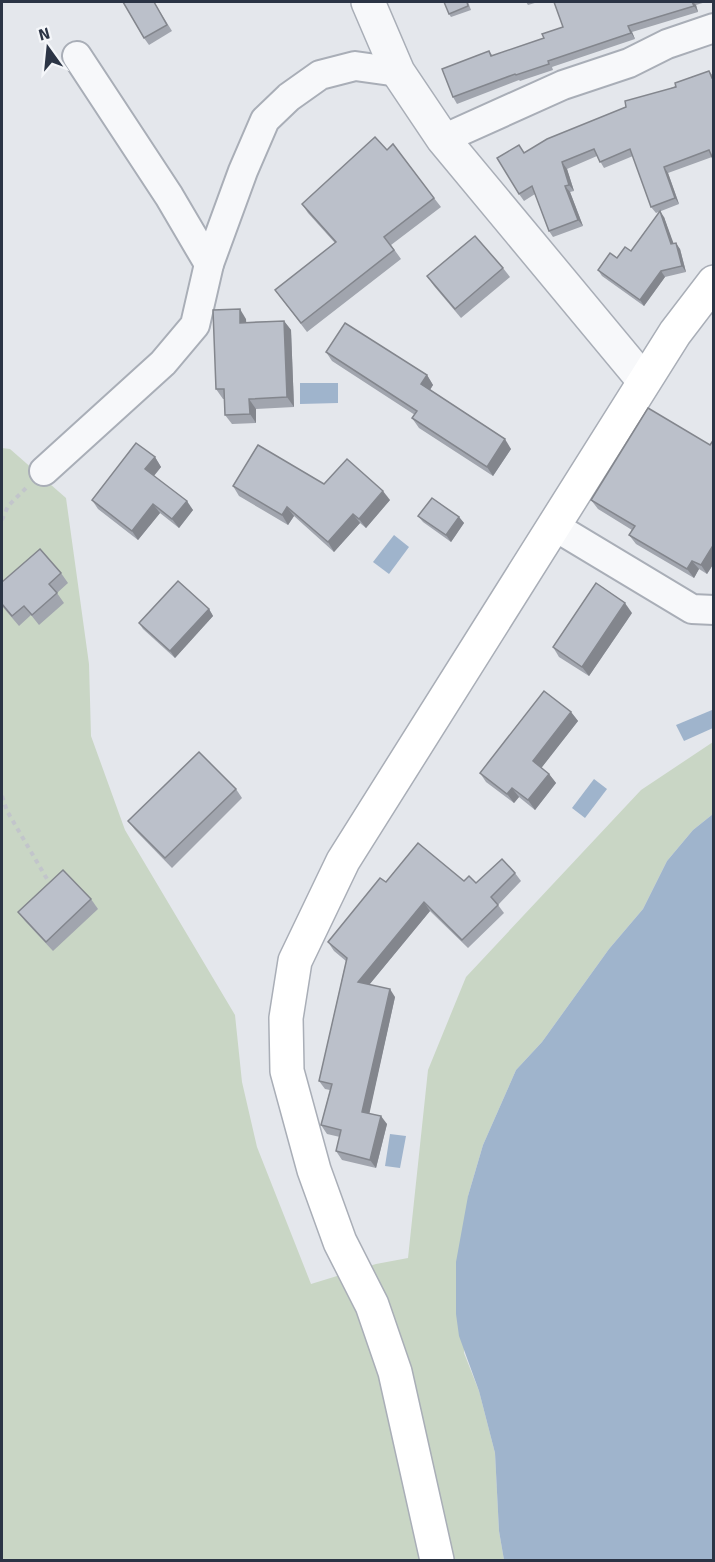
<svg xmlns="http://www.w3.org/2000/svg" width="715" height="1562" font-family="Signika,sans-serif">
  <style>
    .green { fill: #c9d6c5 }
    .water { fill: #9fb4cc }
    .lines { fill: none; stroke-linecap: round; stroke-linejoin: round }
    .minor-casing { stroke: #a9aeb7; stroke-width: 32 }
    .tertiary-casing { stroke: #a9aeb7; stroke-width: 36 }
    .secondary-casing { stroke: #a9aeb7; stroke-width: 36 }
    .path { stroke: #c2c5cb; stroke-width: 4; stroke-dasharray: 4.5 4.5; stroke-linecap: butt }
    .minor { stroke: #f7f8fa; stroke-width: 28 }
    .tertiary { stroke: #f7f8fa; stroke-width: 33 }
    .secondary { stroke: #fff; stroke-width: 33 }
    .wall { fill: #a1a5ae }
    .shaded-wall { fill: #83868d }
    .building { fill: #bbc0ca; stroke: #83868d; stroke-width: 1.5 }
  </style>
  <rect width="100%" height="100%" fill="#e4e7ec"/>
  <polygon class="green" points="2,448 10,449 66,498 89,664 91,736 125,830 235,1015 242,1082 257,1147 311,1284 376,1264 408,1258 428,1070 466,977 641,790 713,742 713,814 693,830 667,861 643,909 609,949 542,1042 516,1070 483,1145 468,1196 464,1353 479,1391 495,1453 499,1531 504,1560 2,1560"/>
  <g class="water">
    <polygon points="300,383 338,383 338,403 300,404"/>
    <polygon points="394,535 409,547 389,574 373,562"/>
    <polygon points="712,710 713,728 684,741 676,725"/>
    <polygon points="594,779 607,789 585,818 572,808"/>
    <polygon points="713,814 713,1560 504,1560 499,1531 495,1453 479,1391 459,1336 456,1314 456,1262 468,1196 483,1145 516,1070 542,1042 609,949 643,909 667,861 693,830"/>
    <polygon points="390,1134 406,1136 400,1168 385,1166"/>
  </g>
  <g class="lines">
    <g class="minor-casing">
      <g id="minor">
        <polyline points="77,56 169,196 209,264"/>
        <polyline points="443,139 563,85 629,63 667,44 714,28"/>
        <polyline points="44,471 163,363 195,325 209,264 243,171 265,120 289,97 320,75 355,66 398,72"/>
        <polyline points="554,526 692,609 714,610"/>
      </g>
    </g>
    <g class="tertiary-casing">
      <polyline id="tertiary" points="368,2 398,72 443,139 644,381"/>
    </g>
    <g class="secondary-casing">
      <polyline id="secondary" points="437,1560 395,1372 372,1305 340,1242 314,1170 287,1071 286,1018 295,961 343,861 675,333 714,282"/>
    </g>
    <g class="path">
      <polyline points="2,520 8,506 26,488"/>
      <polyline points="2,796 7,811 47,879"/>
    </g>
    <use href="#minor" class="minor"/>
    <use href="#tertiary" class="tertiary"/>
    <use href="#secondary" class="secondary"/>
  </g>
  <g class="wall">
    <polygon points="154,2 172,31 149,45 144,38"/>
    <polygon points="444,2 468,2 471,10 451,17 449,14"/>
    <polygon points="526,2 538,2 528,5"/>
    <polygon points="554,2 706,2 696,5 698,12 632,32 635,39 552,67 553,70 520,81 519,80 457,104 453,97 489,51 493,56 544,38 563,27"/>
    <polygon points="709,71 714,77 712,157 668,173 679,204 656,213 651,207 633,156 604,168 597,156 567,169 574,191 570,192 583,226 553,237 549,231 535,194 524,201 519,194 525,153"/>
    <polygon points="434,198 441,207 391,245 401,259 307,332 275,290 335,243 308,213 302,204"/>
    <polygon points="664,217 673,244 680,249 686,272 665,277 644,306 602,276 598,270 617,258 631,251"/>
    <polygon points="503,268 510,277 461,318 434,286 427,276"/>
    <polygon points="246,319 246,322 284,321 291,330 294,407 256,409 256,423 232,424 225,415 225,399 223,399 216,389"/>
    <polygon points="326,352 427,375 433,385 430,390 511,449 493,476 419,428 412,418 415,415 332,361"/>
    <polygon points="714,439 714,563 707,574 699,569 694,578 636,544 629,535 632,530 598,509 591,500 710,445"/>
    <polygon points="155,457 161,467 154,476 193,510 179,528 160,513 138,540 98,509 92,500"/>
    <polygon points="324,484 390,500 366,528 360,523 334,552 294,516 288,525 239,496 233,486"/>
    <polygon points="418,516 459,517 464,523 451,542 423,522"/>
    <polygon points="61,573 68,583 57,593 64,603 39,625 31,615 19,626 2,606 2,582"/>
    <polygon points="209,609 213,616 175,658 143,629 139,623"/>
    <polygon points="632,613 589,676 559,657 553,647"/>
    <polygon points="571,712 578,721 541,768 549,774 556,783 535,810 519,797 514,803 486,782 480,773"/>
    <polygon points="236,789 242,798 172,868 135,830 128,821"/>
    <polygon points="515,873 521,881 498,905 504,913 468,948 430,911 369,985 395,997 369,1113 387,1124 376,1168 342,1160 336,1151 340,1137 327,1134 321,1125 330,1090 325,1089 319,1081 346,961 334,951 328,942 386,882 464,881 476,883"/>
    <polygon points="91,899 98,909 53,951 25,921 18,912"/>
  </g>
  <g class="shaded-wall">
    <polygon points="692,2 693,2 696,5 698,12 694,6"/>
    <polygon points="628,26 632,32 635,39 631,33"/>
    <polygon points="562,162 567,169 574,191 569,185"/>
    <polygon points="664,167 668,173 679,204 675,198"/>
    <polygon points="565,186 570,192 583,226 578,220"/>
    <polygon points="660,211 664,217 676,250 671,244"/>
    <polygon points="676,243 680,249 686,272 682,266"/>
    <polygon points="661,271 665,277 644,306 640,300"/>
    <polygon points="240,309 246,319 247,332 240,323"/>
    <polygon points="284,321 291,330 294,407 287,397"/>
    <polygon points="427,375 433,385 427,394 421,384"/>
    <polygon points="249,399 256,409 256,423 250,414"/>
    <polygon points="505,439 511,449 493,476 487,467"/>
    <polygon points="155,457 161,467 152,478 145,469"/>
    <polygon points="383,491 390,500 366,528 359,519"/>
    <polygon points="187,501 193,510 179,528 172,519"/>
    <polygon points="153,504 160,513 138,540 132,531"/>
    <polygon points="287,507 294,516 288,525 282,515"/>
    <polygon points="353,514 360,523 334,552 328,542"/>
    <polygon points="459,517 464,523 451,542 446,535"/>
    <polygon points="714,544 714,563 707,574 701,565"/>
    <polygon points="692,561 699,569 694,578 687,569"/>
    <polygon points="625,603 632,613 589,676 582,667"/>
    <polygon points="209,609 213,616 175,658 170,651"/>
    <polygon points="571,712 578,721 539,771 533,761"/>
    <polygon points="549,774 556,783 535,810 528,800"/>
    <polygon points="512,788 519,797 514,803 507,794"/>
    <polygon points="424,902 430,911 364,991 358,982"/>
    <polygon points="390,989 395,997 368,1120 362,1112"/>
    <polygon points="381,1116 387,1124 376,1168 370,1160"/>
  </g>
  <g class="building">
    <polygon points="123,2 154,2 167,25 144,38"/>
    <polygon points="444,2 467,2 468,6 449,14"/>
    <polygon points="554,2 692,2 694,6 628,26 631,33 548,61 549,64 516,75 515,74 453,97 442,69 489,51 491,56 544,38 542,34 563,27"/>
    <polygon points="709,71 712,78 714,77 714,161 709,150 664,167 675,198 651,207 630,149 600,162 594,149 562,162 569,185 565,186 578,220 549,231 532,186 519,194 497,158 519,145 524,153 547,139 626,107 625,101 676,87 675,83"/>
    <polygon points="375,137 387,150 393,144 434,198 384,237 394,250 301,323 275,290 336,242 302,204"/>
    <polygon points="660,211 671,244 676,243 682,266 661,271 640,300 598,270 610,253 617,258 625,247 631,251"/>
    <polygon points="475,236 503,268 455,309 427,276"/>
    <polygon points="240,309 240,323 284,321 287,397 249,399 250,414 225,415 224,389 216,389 213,310"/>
    <polygon points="345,323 427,375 421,384 505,439 487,467 412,418 417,411 326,352"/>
    <polygon points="648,408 710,445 714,439 714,544 701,565 692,561 687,569 629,535 635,526 591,500"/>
    <polygon points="136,443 155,457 145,469 187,501 172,519 153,504 132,531 92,500"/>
    <polygon points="258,445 324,484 347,459 383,491 359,519 353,514 328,542 287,507 282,515 233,486"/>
    <polygon points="432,498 459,517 446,535 418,516"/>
    <polygon points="40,549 61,573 49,584 57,593 32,615 24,606 12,616 2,604 2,582"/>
    <polygon points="178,581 209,609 170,651 139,623"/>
    <polygon points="596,583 625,603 582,667 553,647"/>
    <polygon points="544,691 571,712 533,761 549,774 528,800 512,788 507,794 480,773"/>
    <polygon points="199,752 236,789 165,858 128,821"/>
    <polygon points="418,843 464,881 469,876 476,883 502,859 515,873 491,897 498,905 462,940 424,902 358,982 390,989 362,1112 381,1116 370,1160 336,1151 341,1130 321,1125 332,1084 319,1081 347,958 328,942 380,878 386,882"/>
    <polygon points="63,870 91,899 46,942 18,912"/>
  </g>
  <rect width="715" height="1562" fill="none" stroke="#2b3445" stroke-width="6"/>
  <g transform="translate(48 48) rotate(345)" stroke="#f4f6f9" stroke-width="4.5" paint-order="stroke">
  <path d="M0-4.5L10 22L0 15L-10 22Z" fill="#2b3445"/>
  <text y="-9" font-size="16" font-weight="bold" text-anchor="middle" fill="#2b3445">N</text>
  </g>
</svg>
